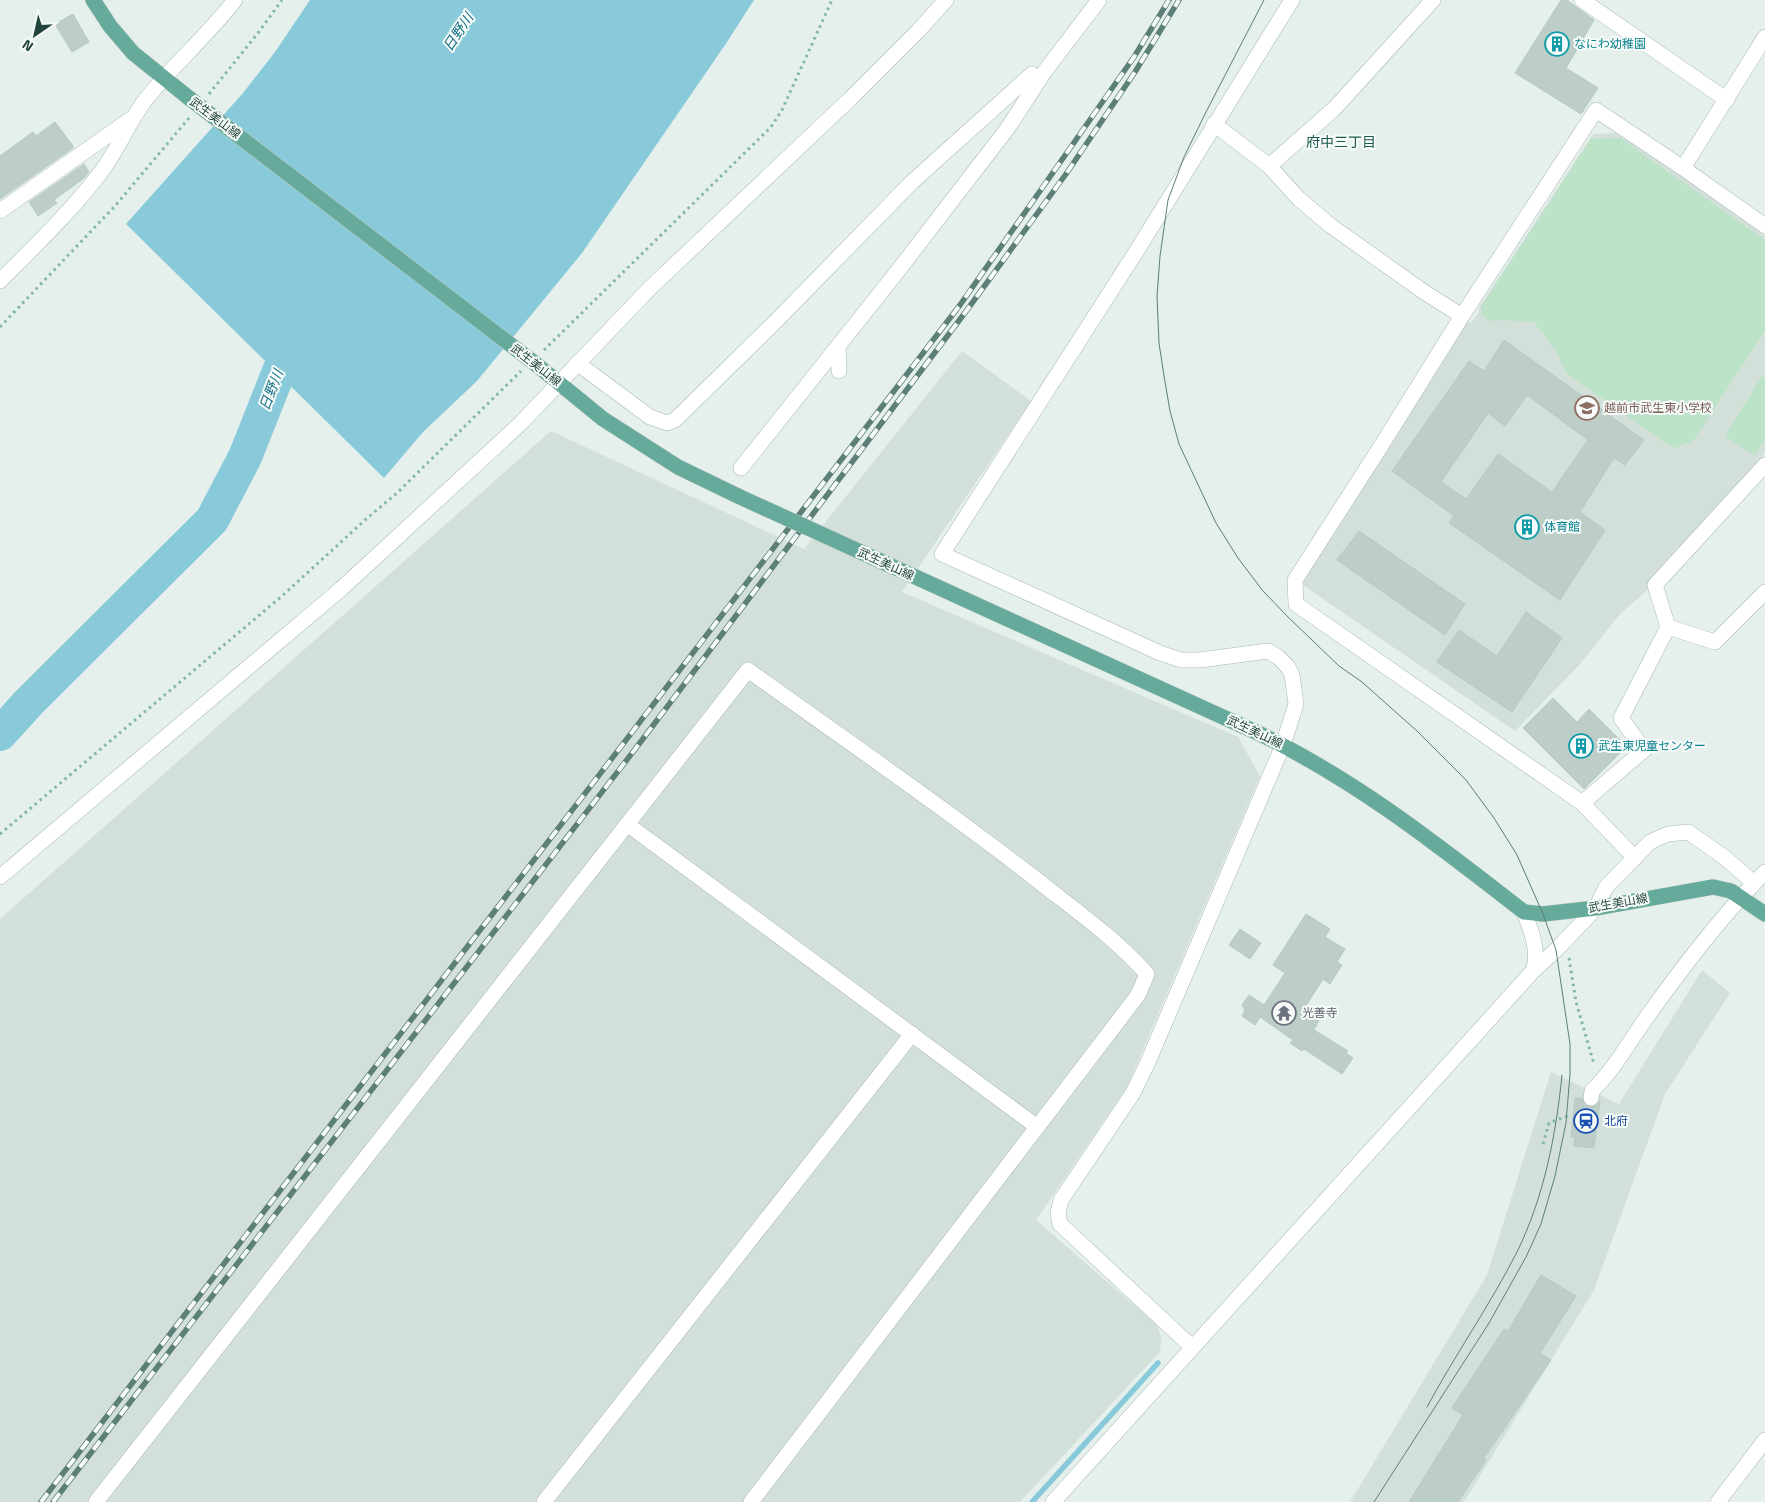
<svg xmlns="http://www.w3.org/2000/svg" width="1765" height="1502" font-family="'Titillium Web','Noto Sans JP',sans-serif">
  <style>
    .built { fill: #d3e0da }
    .green { fill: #bce2c7 }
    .water { fill: #88cada }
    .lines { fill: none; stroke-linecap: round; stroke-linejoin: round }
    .stream { stroke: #88cada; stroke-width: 5.5 }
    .river { stroke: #88cada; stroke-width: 34 }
    .building { fill: #bccec7; stroke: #b6cac2; fill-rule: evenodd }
    .minor-casing { stroke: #a6b8b3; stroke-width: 16 }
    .major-casing { stroke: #c1cbc8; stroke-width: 16 }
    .path { stroke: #82b6a8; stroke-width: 3; stroke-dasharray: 2.5 4; stroke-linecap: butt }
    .minor { stroke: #fff; stroke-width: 15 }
    .major { stroke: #65aa9a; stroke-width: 15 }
    .tram { stroke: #5c7f77; stroke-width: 1 }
    .rail-casing { stroke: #5c7f77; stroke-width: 5.5 }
    .rail { stroke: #f6fbf9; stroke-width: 4; stroke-dasharray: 11; stroke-linecap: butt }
    .major-bridge-casing { stroke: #c1cbc8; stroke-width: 16; stroke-linecap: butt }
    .major-bridge { stroke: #65aa9a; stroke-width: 15 }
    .labels { text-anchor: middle; stroke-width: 4; stroke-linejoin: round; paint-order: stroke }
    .culture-label { font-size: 12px; fill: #0d838f; stroke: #f6fbf9; text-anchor: start }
    .street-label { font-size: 12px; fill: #21443c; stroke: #f6fbf9 }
    .education-label { font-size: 12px; fill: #785e54; stroke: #f6fbf9; text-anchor: start }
    .worship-label { font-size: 12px; fill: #5b616d; stroke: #f6fbf9; text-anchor: start }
    .transit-label { font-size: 12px; fill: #164399; stroke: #f6fbf9; text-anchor: start }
    .water-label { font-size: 14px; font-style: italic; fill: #147087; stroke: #f6fbf9 }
    .neighbourhood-label { font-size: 14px; fill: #1a594c; stroke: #f6fbf9 }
  </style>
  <rect width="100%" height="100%" fill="#e5efeb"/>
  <g class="built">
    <polygon points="1620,133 1765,236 1765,452 1753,471 1653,576 1651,587 1620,614 1581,663 1515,731 1300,583 1466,320 1471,323 1479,312 1478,309 1593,134"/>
    <polygon points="962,351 1031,401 902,592 1238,737 1260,776 1127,1087 1036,1220 1157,1325 1161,1337 1160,1352 1020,1502 0,1502 0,919 551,431 804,549"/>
    <polygon points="1702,970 1730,993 1665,1094 1594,1290 1464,1502 1350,1502 1487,1275 1551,1072 1619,1104"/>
  </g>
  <g class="green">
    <polygon points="1620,138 1765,240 1765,331 1693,441 1673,448 1567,374 1555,349 1534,322 1503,320 1490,321 1482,315 1481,307 1591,139"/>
    <polygon points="1762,376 1765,378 1765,439 1755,456 1725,436"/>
  </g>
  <polygon class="water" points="310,0 754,0 725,45 582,253 477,381 423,432 384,478 126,224 243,93 275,52"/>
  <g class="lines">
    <polyline class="stream" points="1032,1502 1158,1363"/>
    <polyline class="river" points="0,734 29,702 212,520 245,457 295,331"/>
  </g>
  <g class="building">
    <polygon points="1561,0 1567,0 1594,20 1566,68 1598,88 1581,114 1515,73"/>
    <polygon points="73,14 89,42 72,52 55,24"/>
    <polygon points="55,122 73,146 73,148 0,199 0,156 33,132 36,136"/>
    <polygon points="84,164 89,172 84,178 54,200 57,203 38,216 29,202"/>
    <path d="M1504,340L1644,440L1625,465L1614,458L1580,512L1605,530L1560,600L1449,523L1454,516L1392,471L1469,361L1484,371ZM1527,395L1588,440L1552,492L1498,454L1466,499L1441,482L1488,413L1505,426Z"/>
    <polygon points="1359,531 1465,604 1445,635 1337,560"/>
    <polygon points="1526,612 1562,638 1512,712 1437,662 1459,630 1497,656"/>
    <polygon points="1553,698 1577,722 1589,709 1620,740 1621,752 1584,789 1523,728"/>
    <polygon points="1306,914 1330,929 1325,937 1345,949 1337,962 1342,965 1330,984 1323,979 1304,1009 1320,1018 1314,1030 1348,1051 1346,1053 1353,1058 1342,1074 1304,1049 1302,1051 1290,1043 1293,1040 1260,1017 1255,1025 1242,1016 1245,1010 1242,1005 1249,995 1264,1005 1285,973 1273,965"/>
    <polygon points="1240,929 1261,943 1250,959 1229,945"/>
    <polygon points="1575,1098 1582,1098 1585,1105 1590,1107 1595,1106 1600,1101 1594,1148 1574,1146 1575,1138 1571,1137"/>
    <polygon points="1541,1275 1576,1296 1540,1353 1551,1360 1484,1458 1486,1460 1458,1502 1409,1502 1463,1415 1452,1408 1504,1329 1508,1331"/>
  </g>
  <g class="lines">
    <g class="minor-casing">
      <g id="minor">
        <polyline points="1582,0 1727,100"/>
        <polyline points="1214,124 1269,166 1299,199 1331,226 1424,292 1462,316"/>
        <polyline points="1269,166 1334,109 1433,0"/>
        <polyline points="1683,168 1765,37"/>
        <polyline points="0,211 131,119"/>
        <path d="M0,281C34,247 69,213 98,176C117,152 128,123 146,99C174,64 208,35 235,0"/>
        <polyline points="838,346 839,371"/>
        <polyline points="577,363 650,417 667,423 675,420 776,321 912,182 1032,74 1039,79"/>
        <polyline points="741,468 897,272 1007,129 1045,71 1099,0"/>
        <polyline points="1668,627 1715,642 1765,592"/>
        <polyline points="1582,803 1644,750 1621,718 1668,627 1655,585 1765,465"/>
        <polyline points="627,824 1036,1126"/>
        <polyline points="1635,858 1582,803 1296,604 1295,580 1381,446 1462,316 1596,110 1683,168 1765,226"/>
        <polyline points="0,877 341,589 520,424 649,289 851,98 918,31 946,0"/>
        <path d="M1524,912C1531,930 1540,952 1533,971"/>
        <path d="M1591,1098L1592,1091C1615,1069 1630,1040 1649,1014C1684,965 1722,915 1765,872"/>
        <polyline points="1192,1347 1060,1224 1058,1213 1061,1200 1133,1093 1148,1062 1283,745 1296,704 1292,675 1288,667 1278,657 1268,651 1200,660 1181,660 1160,653 942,554 1136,252 1292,0"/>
        <path d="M96,1502L748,670C845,740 944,807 1037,880C1075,910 1115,938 1147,974L1138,995L751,1502"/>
        <polyline points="544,1502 912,1034"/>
        <polyline points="1053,1502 1533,971 1556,950 1596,908 1606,887 1650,842 1668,834 1688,832 1724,857 1754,883"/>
        <polyline points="1718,1502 1765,1440"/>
      </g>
    </g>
    <g class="major-casing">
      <g id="major">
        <polyline points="93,0 110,26 133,53 189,98"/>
        <polyline points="537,365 603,419"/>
        <path d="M1258,733C1356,780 1439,846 1524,912L1543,914L1596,908L1713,887L1731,891L1765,914"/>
      </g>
    </g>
    <g class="path">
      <polyline points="209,94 258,33 282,0"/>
      <polyline points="0,327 115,206 189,118"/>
      <polyline points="544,350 771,127 782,110 832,0"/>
      <polyline points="0,834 282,596 365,520 397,493 521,371"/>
      <polyline points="1569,958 1576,1002 1594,1064"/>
      <polyline points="1543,1144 1549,1123 1570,1115"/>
    </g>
    <use href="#minor" class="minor"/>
    <use href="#major" class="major"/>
    <g class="tram">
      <polyline points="1264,0 1206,112 1184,157 1168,200 1160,256 1157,296 1159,343 1164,376 1170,411 1179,444 1216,523 1238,558 1263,591 1288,617 1339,666 1362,682 1417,731 1466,780 1494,818 1517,855 1543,914 1556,950 1570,1044 1570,1074 1566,1123 1555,1176 1541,1224 1526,1257 1489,1323 1374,1502"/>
      <path d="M1427,1407C1455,1355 1490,1305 1517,1252C1544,1197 1556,1135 1562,1075"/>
    </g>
    <g class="rail-casing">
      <g id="rail">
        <polyline points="41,1502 960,305 1134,57 1169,0"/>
        <polyline points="53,1502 636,748 967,310 1066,174 1135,72 1179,0"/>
      </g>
    </g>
    <use href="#rail" class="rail"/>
    <g class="major-bridge-casing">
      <g id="major-bridge">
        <polyline points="189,98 537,365"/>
        <polyline points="603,419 678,467 740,497 1258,733"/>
      </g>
    </g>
    <use href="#major-bridge" class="major-bridge"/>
  </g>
  <defs>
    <g id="building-ring" transform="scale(1.25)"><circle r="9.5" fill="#f6fbf9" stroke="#0f9aa8" stroke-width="1.5"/><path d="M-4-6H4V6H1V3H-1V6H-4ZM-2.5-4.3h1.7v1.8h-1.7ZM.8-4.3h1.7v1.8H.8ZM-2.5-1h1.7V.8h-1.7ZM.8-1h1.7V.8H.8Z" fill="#0f9aa8"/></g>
    <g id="school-ring" transform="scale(1.25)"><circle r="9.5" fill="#f6fbf9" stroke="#8d6e63" stroke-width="1.5"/><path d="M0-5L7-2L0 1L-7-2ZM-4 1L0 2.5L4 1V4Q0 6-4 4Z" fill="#8d6e63"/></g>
    <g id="temple-ring" transform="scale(1.25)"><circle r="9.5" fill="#f6fbf9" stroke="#6b7280" stroke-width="1.5"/><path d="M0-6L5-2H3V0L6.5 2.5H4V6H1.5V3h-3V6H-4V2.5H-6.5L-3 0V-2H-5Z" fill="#6b7280"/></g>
    <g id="station-ring" transform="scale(1.25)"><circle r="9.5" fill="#f6fbf9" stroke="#1a4fb4" stroke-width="1.5"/><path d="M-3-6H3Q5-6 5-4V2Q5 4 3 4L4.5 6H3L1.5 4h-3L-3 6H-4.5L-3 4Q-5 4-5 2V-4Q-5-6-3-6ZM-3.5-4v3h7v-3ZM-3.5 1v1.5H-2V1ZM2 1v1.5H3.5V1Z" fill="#1a4fb4"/></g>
  </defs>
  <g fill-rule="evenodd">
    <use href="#building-ring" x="1557" y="44"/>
    <use href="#school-ring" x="1587" y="408"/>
    <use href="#building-ring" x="1527" y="527"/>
    <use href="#building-ring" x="1581" y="746"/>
    <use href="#temple-ring" x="1284" y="1013"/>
    <use href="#station-ring" x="1586" y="1121"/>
  </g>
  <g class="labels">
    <g class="culture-label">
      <text x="1574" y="48">なにわ幼稚園</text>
      <text x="1544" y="531">体育館</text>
      <text x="1598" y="750">武生東児童センター</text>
    </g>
    <g class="street-label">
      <text transform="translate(215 118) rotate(37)" y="4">武生美山線</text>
      <text transform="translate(536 365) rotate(38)" y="4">武生美山線</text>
      <text transform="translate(886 564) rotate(25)" y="4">武生美山線</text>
      <text transform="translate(1255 732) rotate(25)" y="4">武生美山線</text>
      <text transform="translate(1618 903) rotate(-10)" y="4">武生美山線</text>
    </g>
    <g class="education-label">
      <text x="1604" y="412">越前市武生東小学校</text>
    </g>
    <g class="worship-label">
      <text x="1302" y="1017">光善寺</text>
    </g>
    <g class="transit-label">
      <text x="1604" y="1125">北府</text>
    </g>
    <g class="water-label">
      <text transform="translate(458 32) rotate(-56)" y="5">日野川</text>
      <text transform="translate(271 390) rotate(-69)" y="5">日野川</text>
    </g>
    <g class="neighbourhood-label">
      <text x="1341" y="147">府中三丁目</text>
    </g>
  </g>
  <g transform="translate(35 35) rotate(214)" stroke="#f6fbf9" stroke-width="4" paint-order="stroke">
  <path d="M0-4L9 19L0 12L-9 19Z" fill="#21443c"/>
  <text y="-8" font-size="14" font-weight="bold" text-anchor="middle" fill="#21443c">N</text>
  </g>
</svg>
